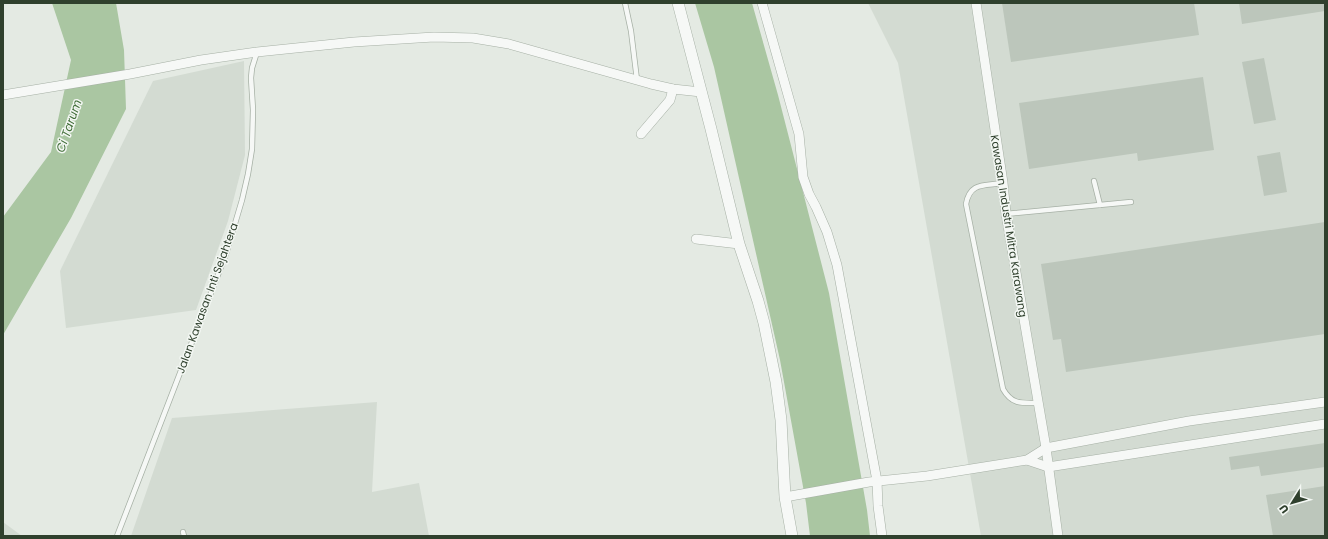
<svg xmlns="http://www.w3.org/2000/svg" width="1328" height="539" font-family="Poppins,sans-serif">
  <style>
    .built { fill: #d3dbd2 }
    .water { fill: #aac6a2 }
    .building { fill: #bcc6bb }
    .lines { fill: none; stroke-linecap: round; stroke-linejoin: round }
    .service-casing { stroke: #a6b0a5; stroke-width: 6 }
    .minor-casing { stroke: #a6b0a5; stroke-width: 10 }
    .tertiary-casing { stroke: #a6b0a5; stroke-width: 12 }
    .service { stroke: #f6f8f6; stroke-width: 4.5 }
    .minor { stroke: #f6f8f6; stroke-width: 9 }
    .tertiary { stroke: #f6f8f6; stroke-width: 11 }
    .labels { text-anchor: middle; stroke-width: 3; stroke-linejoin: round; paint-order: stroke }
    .street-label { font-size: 11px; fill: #2f402d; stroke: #f3f7f3 }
    .water-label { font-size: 12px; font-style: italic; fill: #44703b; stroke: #f3f7f3 }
  </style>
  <rect width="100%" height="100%" fill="#e4eae3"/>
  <g class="built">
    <polygon points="868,3 1325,3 1325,536 981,536 898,63"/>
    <polygon points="244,61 245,155 228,221 196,310 66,328 60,271 153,81"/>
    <polygon points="377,402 372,492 419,483 429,536 131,536 172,418"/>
    <polygon points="3,522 22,536 3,536"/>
  </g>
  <g class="water">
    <polygon points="52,3 116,3 124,50 126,109 71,218 3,335 3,217 51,152 71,60"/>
    <polygon points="695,3 752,3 778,95 829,293 867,510 870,536 810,536 806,503 780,360 714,67"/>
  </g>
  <g class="building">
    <polygon points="1002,3 1194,3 1199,35 1011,62"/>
    <polygon points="1239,3 1325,3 1325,11 1242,24"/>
    <polygon points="1264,58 1276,120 1254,124 1242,62"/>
    <polygon points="1203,77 1214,150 1138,161 1137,153 1029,169 1019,103"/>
    <polygon points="1280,152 1287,192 1264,196 1257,156"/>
    <polygon points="1325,222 1325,334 1066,372 1061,339 1053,340 1041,264"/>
    <polygon points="1325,443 1325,467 1261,476 1259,466 1231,470 1229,457"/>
    <polygon points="1325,486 1325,536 1273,536 1266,495"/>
  </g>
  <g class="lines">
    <g class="service-casing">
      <g id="service">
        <polyline points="625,3 631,31 637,80"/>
        <polyline points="1094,181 1100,205"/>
        <path d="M1003,183C984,186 970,182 966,204L1003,389C1012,405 1022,403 1038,403"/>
        <polyline points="1006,214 1131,202"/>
        <polyline points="183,532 184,536"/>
        <polyline points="117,536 226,254 242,200 248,174 252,149 253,110 251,78 252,68 257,52"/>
      </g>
    </g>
    <g class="minor-casing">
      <g id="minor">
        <polyline points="762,3 799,134 803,177 809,194 816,207 827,232 837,265 877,481 878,506 882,536"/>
        <polyline points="976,3 1003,183 1006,214 1046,448 1058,536"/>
        <polyline points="3,95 130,74 201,60 257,52 354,42 434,37 473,38 509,44 651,84 673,89 701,92"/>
        <polyline points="641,134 670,100 673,89"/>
        <polyline points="696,239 739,244"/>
        <polyline points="1027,460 1048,467 1325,424"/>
        <polyline points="785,497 869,482 927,476 1027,460 1046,448 1189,421 1325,402"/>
      </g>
    </g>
    <g class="tertiary-casing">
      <polyline id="tertiary" points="678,3 711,129 739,244 758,301 764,323 776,382 781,420 785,497 792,536"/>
    </g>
    <use href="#service" class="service"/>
    <use href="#minor" class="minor"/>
    <use href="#tertiary" class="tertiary"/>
  </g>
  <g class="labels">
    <g class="street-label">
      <text transform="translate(1009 226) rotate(81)" y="4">Kawasan Industri Mitra Karawang</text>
      <text transform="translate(207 298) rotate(-70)" y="4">Jalan Kawasan Inti Sejahtera</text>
    </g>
    <g class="water-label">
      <text transform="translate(69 126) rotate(-71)" y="4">Ci Tarum</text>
    </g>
  </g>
  <rect width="1328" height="539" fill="none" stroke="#2f402d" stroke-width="8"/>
  <g transform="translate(1292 503) rotate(233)" stroke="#f3f7f3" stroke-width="3" paint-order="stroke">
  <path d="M0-3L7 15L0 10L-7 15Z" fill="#2f402d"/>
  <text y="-6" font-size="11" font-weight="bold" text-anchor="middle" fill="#2f402d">U</text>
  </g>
</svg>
